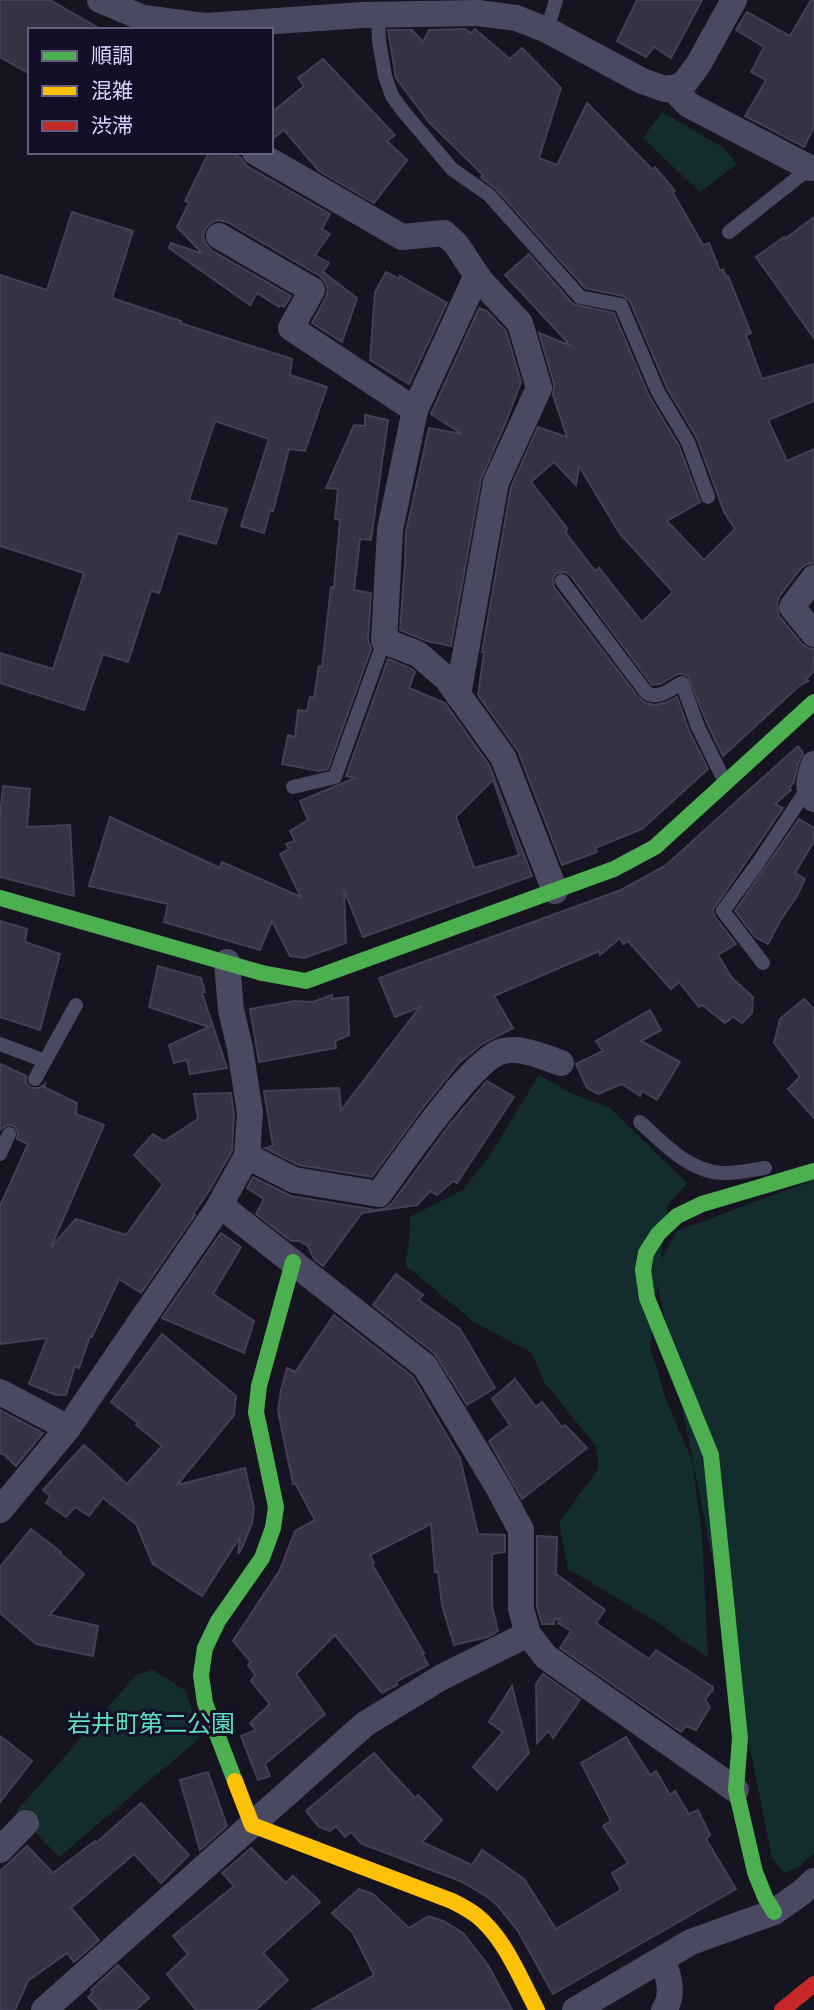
<svg xmlns="http://www.w3.org/2000/svg" width="814" height="2010" font-family="'Public Sans','Noto Sans JP',sans-serif">
  <style>
    .green { fill: #132c2d }
    .building { fill: #343243; stroke: #433f54; stroke-width: 2; fill-rule: evenodd }
    .lines { fill: none; stroke-linecap: round; stroke-linejoin: round }
    .lane { stroke: #4a4962; stroke-width: 14 }
    .street { stroke: #4a4962; stroke-width: 26 }
    .fast { stroke: #4caf50; stroke-width: 16 }
    .slow { stroke: #ffc107; stroke-width: 16 }
    .jam { stroke: #c62828; stroke-width: 16 }
    .labels { text-anchor: middle; stroke-width: 6; stroke-linejoin: round; paint-order: stroke }
    .park-label { font-size: 24px; fill: #5fe0c0; stroke: #130f26 }
  </style>
  <rect width="100%" height="100%" fill="#161421"/>
  <g class="green">
    <polygon points="662,112 724,148 737,164 700,192 643,138"/>
    <polygon points="539,1075 573,1094 610,1108 687,1183 668,1205 650,1346 667,1402 692,1460 702,1535 708,1658 654,1620 568,1569 559,1522 599,1468 596,1446 544,1382 532,1353 474,1322 405,1265 409,1244 410,1217 464,1189 492,1152"/>
    <polygon points="814,1180 814,1853 799,1867 784,1873 772,1858 655,1271 677,1231"/>
    <polygon points="153,1670 186,1691 200,1738 59,1857 16,1812 136,1675"/>
  </g>
  <g class="building">
    <polygon points="0,0 50,0 102,30 30,30 30,74 0,57"/>
    <polygon points="637,0 702,0 671,58 654,47 646,57 617,41"/>
    <polygon points="811,0 814,0 814,127 804,147 745,116 766,80 751,72 764,47 736,30 747,12 790,36"/>
    <path d="M465,29L471,33L475,29L510,59L522,48L561,88L539,158L557,165L587,103L652,169L655,167L675,191L673,193L703,245L709,243L720,271L723,269L726,277L728,276L751,333L746,335L762,379L814,364V401L768,420L787,461L814,449V563L807,564L801,568L779,597L777,604L779,616L802,644L808,648L814,649V671L806,679L808,681L799,686L723,756L707,723L688,676L683,674H678L660,684L652,685L570,575L565,572L557,573L553,578L554,587L639,698L646,703L655,705L667,702L677,697L689,731L708,769L642,829L595,848L597,852L562,865L518,751L478,695L484,652H482L511,487L538,427L567,437L553,395L554,384L539,333L571,346L505,275L529,254L573,304L614,313L649,396L679,446L700,502L667,521L704,560L735,529L724,512L697,438L667,388L630,301L623,296L585,288L496,189L483,179L481,177L483,175L429,122L396,78L388,30H412L423,42L429,30ZM554,462L576,485L579,466L620,534L673,592L642,622L599,568L595,571L566,533L567,528L531,482Z"/>
    <polygon points="323,59 395,135 387,141 407,160 374,203 319,171 284,130 271,140 271,113 304,86 298,78"/>
    <polygon points="209,152 229,152 241,158 247,166 330,214 322,229 330,234 315,255 329,263 323,272 357,298 342,342 312,323 326,297 328,289 325,282 320,276 227,222 218,220 212,222 206,228 203,235 206,244 211,250 291,296 284,307 280,305 279,307 257,293 250,305 169,248 171,243 203,254 177,227 189,203 185,201"/>
    <polygon points="72,212 133,231 112,298 181,321 180,323 292,359 290,375 327,387 305,451 289,449 273,511 270,510 264,533 241,526 269,439 215,421 189,500 227,509 216,544 178,533 159,593 151,591 128,662 103,654 84,710 0,683 0,653 53,669 84,573 0,546 0,275 47,290"/>
    <polygon points="814,217 814,338 756,257 784,237 785,239"/>
    <polygon points="386,272 399,279 400,276 447,303 409,384 370,360 375,292"/>
    <polygon points="479,308 487,311 506,331 521,382 508,417 481,479 451,646 427,641 400,630 405,565 406,532 429,428 462,434 431,414"/>
    <polygon points="365,415 388,420 371,540 360,539 354,590 371,593 368,640 371,649 328,769 319,771 282,764 288,735 295,737 298,710 307,711 310,697 314,698 319,666 322,667 331,587 334,587 340,520 335,519 338,489 326,488 354,425 365,426"/>
    <path d="M388,659L410,668L415,672L409,688L445,703L489,765L532,876L363,937L344,890L346,943L304,958L290,956L272,921L260,950L164,922L168,904L89,886L110,817L220,868L222,862L301,897L280,854L289,849L286,844L295,841L290,831L308,820L300,801L355,778L346,776ZM493,780L519,855L474,868L456,817Z"/>
    <polygon points="798,746 803,753 798,764 794,782 789,788 791,790 775,804 783,808 713,910 715,917 736,944 718,955 732,978 753,997 752,1013 742,1023 733,1017 725,1023 702,1005 699,1007 679,982 671,989 628,941 623,944 620,938 600,955 599,951 494,996 513,1028 482,1044 459,1063 425,1105 372,1177 299,1165 265,1148 273,1146 264,1091 339,1088 341,1110 420,1007 395,1017 379,978 621,890 665,866"/>
    <polygon points="3,786 30,789 27,827 70,825 74,896 0,877 0,816"/>
    <polygon points="799,819 814,828 814,841 795,873 805,879 797,896 780,921 768,944 755,937 735,911"/>
    <polygon points="0,921 27,929 25,942 60,954 40,1030 0,1017"/>
    <polygon points="158,966 201,978 205,992 202,993 227,1068 190,1074 187,1060 174,1063 169,1045 209,1027 149,1007"/>
    <polygon points="332,995 332,999 348,997 349,1035 335,1041 336,1048 259,1062 250,1009 295,1001 313,1002"/>
    <polygon points="804,999 814,1009 814,1118 788,1089 800,1077 774,1043 780,1019"/>
    <polygon points="650,1010 661,1030 641,1041 680,1062 657,1100 642,1091 640,1096 622,1084 598,1094 587,1088 576,1064 603,1051 596,1041"/>
    <polygon points="0,1064 26,1076 26,1083 31,1088 39,1088 45,1084 44,1087 77,1103 76,1114 104,1125 51,1247 76,1219 126,1235 163,1184 134,1155 153,1134 164,1141 198,1119 194,1094 231,1093 234,1114 232,1151 209,1191 193,1214 195,1215 141,1293 119,1279 92,1337 90,1336 79,1368 75,1366 66,1395 56,1395 29,1384 47,1338 0,1344 0,1206 28,1144 17,1139 18,1132 14,1126 7,1125 0,1130"/>
    <polygon points="487,1081 514,1097 457,1183 453,1181 437,1195 430,1191 417,1205 362,1213 323,1266 314,1259 308,1246 299,1241 291,1241 256,1214 264,1199 247,1188 253,1177 291,1196 376,1210 386,1208 392,1203 450,1124"/>
    <polygon points="221,1233 241,1247 213,1294 254,1321 244,1353 162,1318"/>
    <polygon points="396,1274 423,1295 419,1300 460,1329 495,1388 467,1405 435,1354 373,1305"/>
    <polygon points="334,1315 413,1377 460,1458 478,1534 505,1535 505,1552 492,1554 492,1606 498,1631 488,1637 454,1645 442,1605 438,1572 435,1572 431,1524 370,1555 374,1563 372,1564 424,1653 422,1653 428,1665 397,1681 397,1685 382,1693 335,1635 296,1674 325,1714 265,1764 270,1776 258,1780 241,1736 256,1730 250,1723 270,1704 251,1681 255,1675 248,1665 251,1662 233,1641 280,1570 295,1531 315,1520 295,1483 293,1484 278,1411 281,1390 287,1368 295,1372"/>
    <polygon points="162,1334 236,1396 234,1415 177,1485 245,1468 254,1508 252,1523 242,1548 238,1554 240,1537 202,1596 153,1564 136,1524 103,1498 89,1516 75,1507 66,1517 46,1503 50,1496 43,1490 84,1445 127,1484 162,1446 136,1425 138,1423 111,1402"/>
    <polygon points="515,1379 536,1407 542,1402 562,1427 565,1425 587,1448 522,1499 489,1441 510,1425 492,1399"/>
    <polygon points="0,1410 43,1433 16,1466 6,1457 7,1456 0,1453"/>
    <polygon points="31,1529 61,1552 60,1553 84,1574 50,1615 98,1626 93,1656 36,1644 0,1613 0,1567"/>
    <polygon points="537,1536 557,1537 556,1574 605,1610 596,1623 649,1659 656,1650 713,1687 713,1690 705,1699 710,1707 696,1730 686,1726 681,1732 560,1648 571,1631 558,1623 561,1618 554,1620 554,1624 542,1624 537,1607"/>
    <polygon points="543,1674 580,1700 553,1738 548,1731 537,1743 536,1684"/>
    <polygon points="512,1686 529,1753 497,1790 473,1767 503,1732 489,1722"/>
    <polygon points="0,1736 32,1761 0,1802"/>
    <polygon points="626,1737 650,1775 656,1771 670,1795 675,1791 689,1814 698,1810 710,1835 706,1839 736,1889 553,1994 518,1931 497,1905 486,1896 460,1881 362,1844 351,1832 345,1837 336,1826 330,1831 319,1827 306,1811 374,1753 415,1798 418,1795 442,1820 422,1842 472,1865 482,1850 524,1879 556,1929 621,1890 612,1873 628,1863 603,1826 611,1821 581,1763"/>
    <polygon points="208,1772 227,1826 200,1850 180,1780"/>
    <polygon points="141,1803 189,1855 161,1883 134,1854 71,1908 99,1940 74,1962 67,1953 28,1981 15,2010 0,2010 0,1871 27,1846 53,1873 95,1841 96,1843"/>
    <polygon points="251,1848 286,1883 293,1876 320,1902 263,1953 288,1980 256,2010 196,2010 167,1974 188,1954 173,1936 234,1886 222,1873"/>
    <polygon points="359,1889 373,1894 409,1928 429,1916 443,1921 463,1933 488,1965 512,2010 312,2010 374,1975 353,1933 332,1913"/>
    <polygon points="118,1965 149,1998 136,2010 100,2010 88,1997 93,1992 91,1990"/>
  </g>
  <g class="lines">
    <g class="lane">
      <polyline points="378,15 379,41 385,76 392,96 403,111 452,169 489,195 580,297 621,305 658,392 688,442 708,497"/>
      <polyline points="547,30 556,0"/>
      <polyline points="729,232 810,168 812,165"/>
      <path d="M562,581L646,692C657,701 671,689 682,683L698,727L724,780"/>
      <polyline points="293,787 335,777 384,641"/>
      <polyline points="763,963 723,911 756,866 810,785"/>
      <polyline points="0,1044 45,1061 35,1079"/>
      <polyline points="45,1061 76,1005"/>
      <path d="M640,1122C663,1143 688,1171 722,1173C736,1174 751,1170 765,1168"/>
      <polyline points="0,1154 9,1134"/>
    </g>
    <g class="street">
      <polyline points="100,0 143,18 205,26 363,15 478,13 516,18 547,30 642,81 665,89 682,86 698,65 734,0"/>
      <polyline points="672,88 689,105 810,168"/>
      <polyline points="255,152 402,237 444,233 456,244 480,280 520,323 539,388 496,482 458,695"/>
      <polyline points="219,236 312,290 291,328 415,410"/>
      <polyline points="477,275 415,410 390,530 384,641 418,654 447,679 503,757 555,891"/>
      <polyline points="814,578 792,607 814,634"/>
      <path d="M814,764C810,776 806,789 814,799"/>
      <path d="M247,1156L294,1180L379,1194C400,1166 473,1057 503,1051C523,1047 543,1057 561,1063"/>
      <polyline points="220,1205 425,1366 498,1487 521,1530 521,1609 528,1634 546,1657 736,1790"/>
      <polyline points="0,1392 68,1428"/>
      <polyline points="0,1510 68,1428 217,1210 247,1156 250,1113 240,1048 231,1010 227,962"/>
      <polyline points="0,1850 26,1823"/>
      <path d="M663,1959C668,1976 675,1994 664,2010"/>
      <polyline points="44,2010 365,1724 442,1677 528,1634"/>
      <polyline points="575,2010 691,1942 774,1912 801,1893 814,1881"/>
    </g>
    <g class="fast">
      <polyline points="0,898 262,973 306,981 614,869 655,847 814,702"/>
      <polyline points="235,1781 205,1703 201,1675 205,1648 218,1621 262,1558 273,1528 276,1507 256,1412 259,1386 293,1262"/>
      <polyline points="774,1912 765,1897 755,1872 736,1790 740,1738 711,1455 647,1298 643,1270 646,1253 658,1234 677,1216 702,1204 814,1171"/>
    </g>
    <path class="slow" d="M235,1781L252,1825L452,1901C460,1905 469,1910 476,1915C505,1938 520,1978 537,2010"/>
    <polyline class="jam" points="782,2010 814,1984"/>
  </g>
  <g class="labels">
    <g class="park-label">
      <text x="151" y="1732">岩井町第二公園</text>
    </g>
  </g>
  <rect x="28" y="28" width="245" height="126" fill="#130f26" stroke="#625e7d" stroke-width="2"/>
  <rect x="42" y="51" width="35" height="10" fill="#4caf50" stroke="#625e7d" stroke-width="2"/>
  <text x="91" y="63" font-size="21" fill="#d9d4ff">順調</text>
  <rect x="42" y="86" width="35" height="10" fill="#ffc107" stroke="#625e7d" stroke-width="2"/>
  <text x="91" y="98" font-size="21" fill="#d9d4ff">混雑</text>
  <rect x="42" y="121" width="35" height="10" fill="#c62828" stroke="#625e7d" stroke-width="2"/>
  <text x="91" y="133" font-size="21" fill="#d9d4ff">渋滞</text>
</svg>
